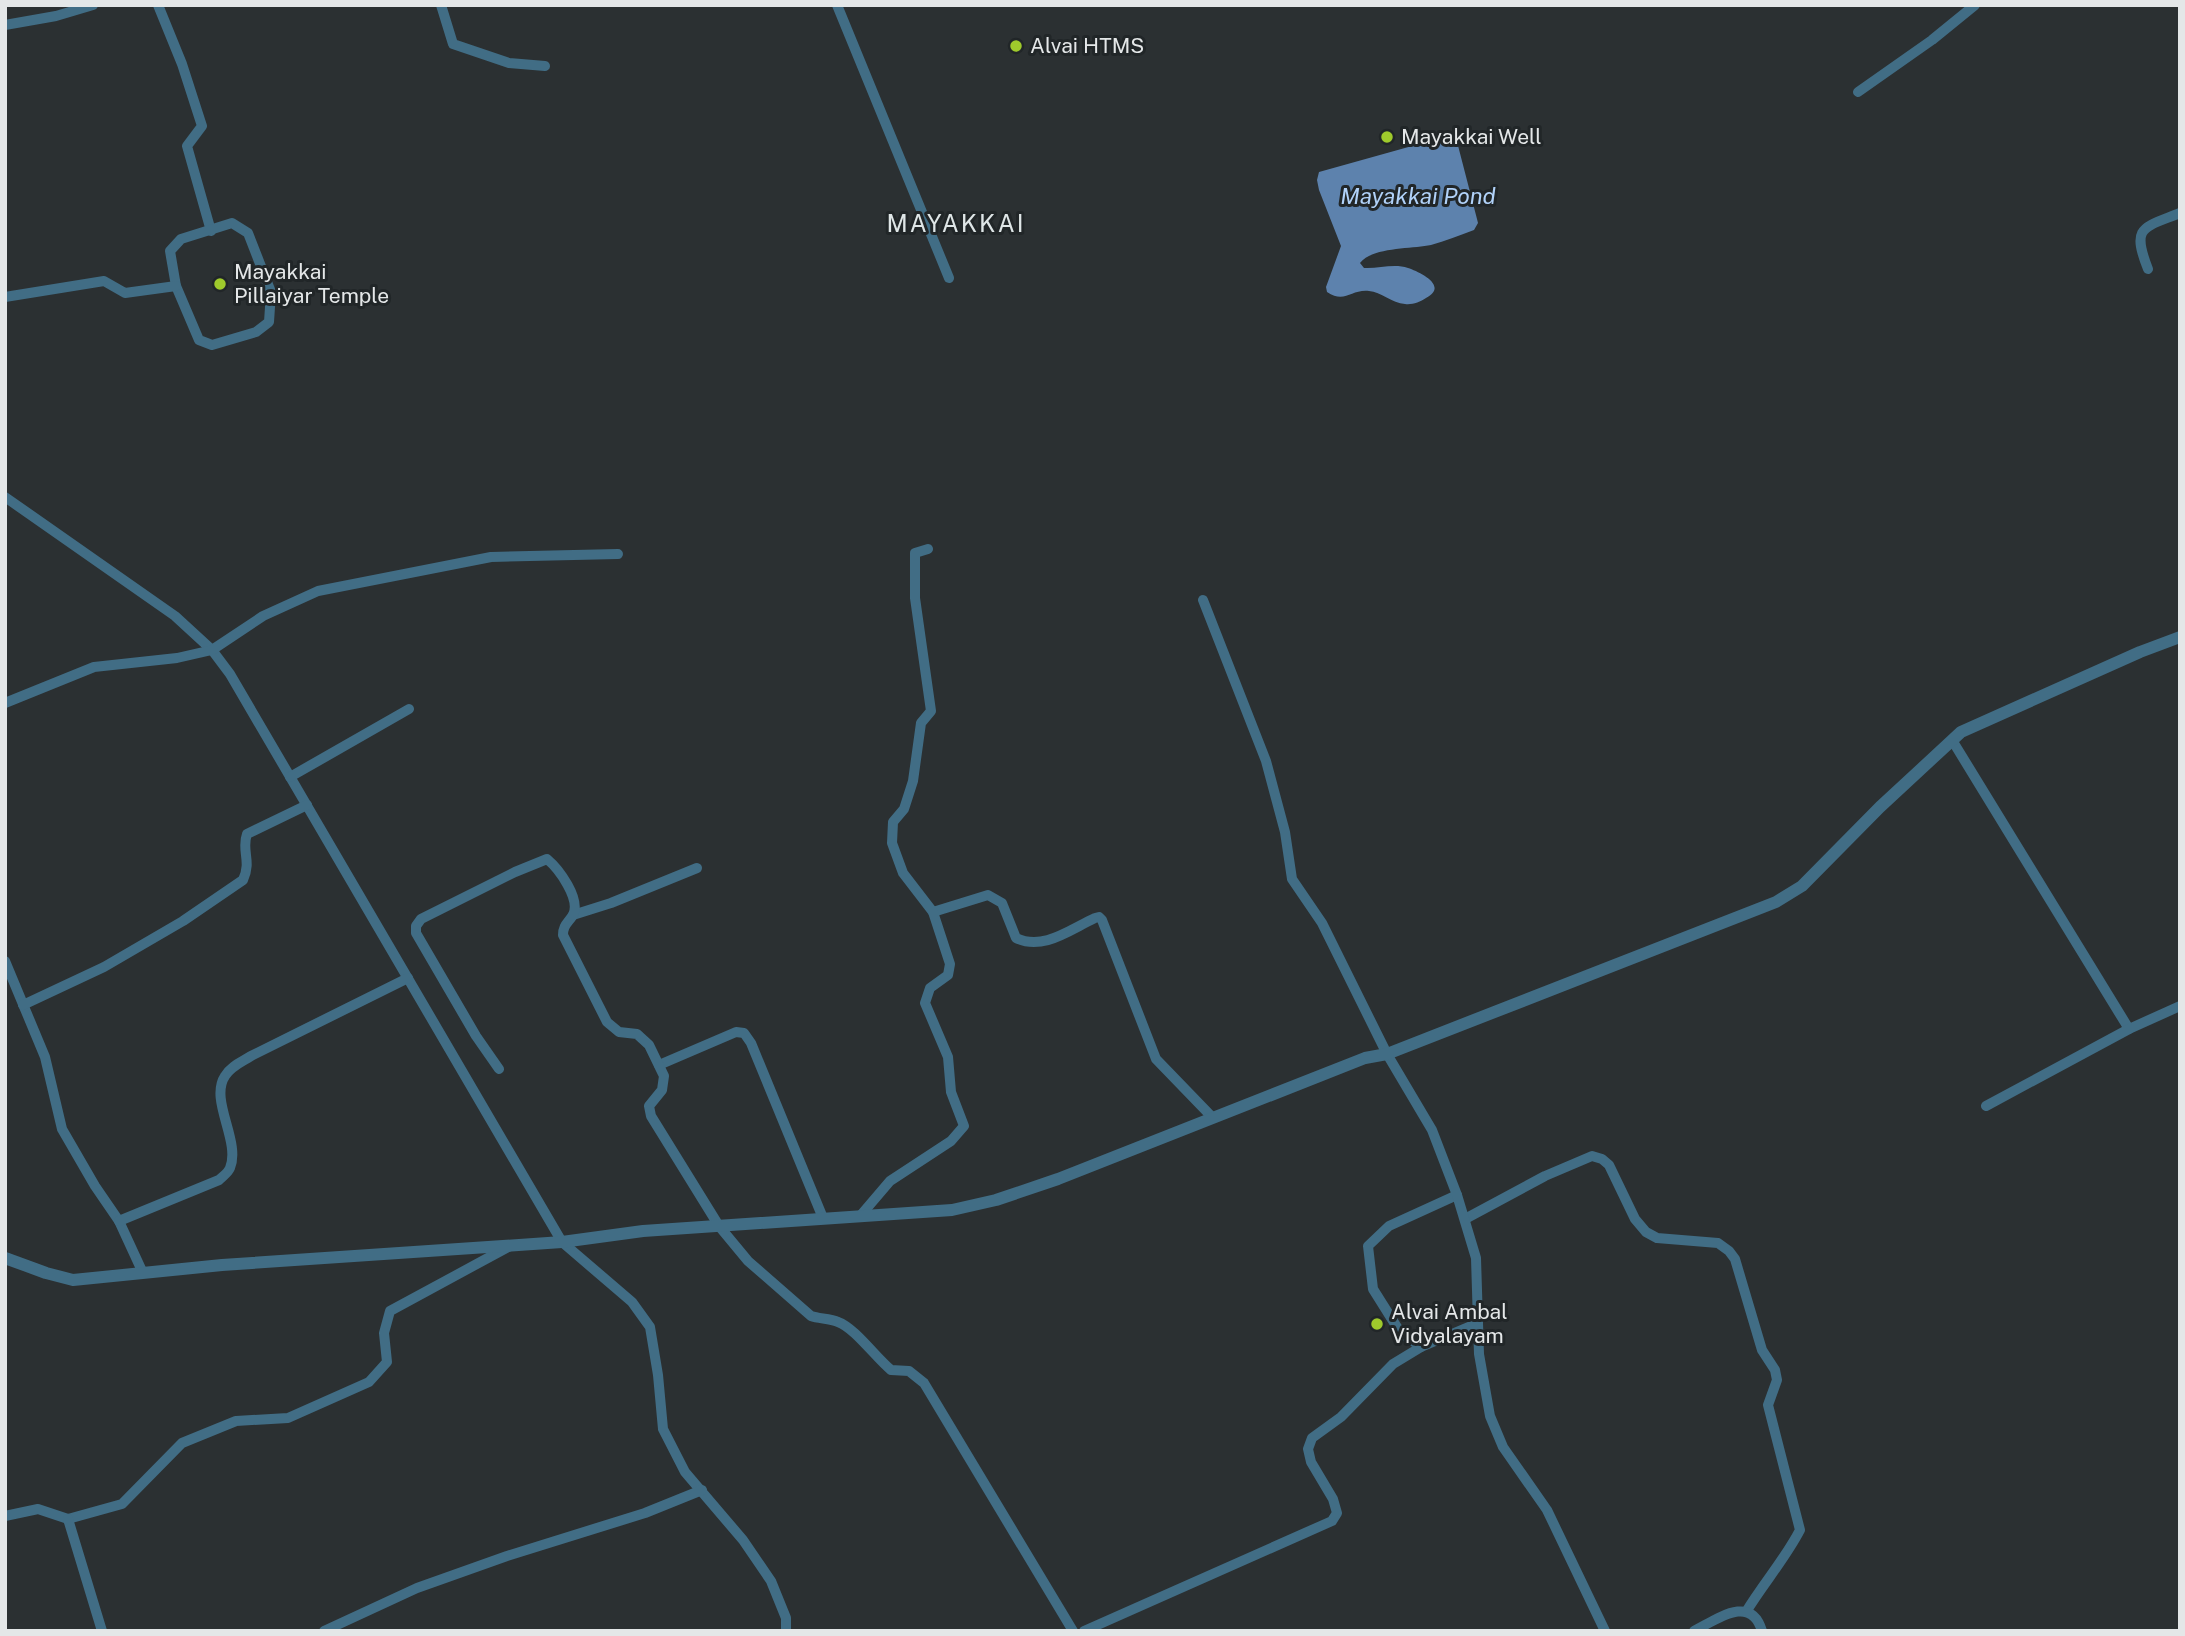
<svg xmlns="http://www.w3.org/2000/svg" width="2185" height="1636" font-family="'Public Sans',sans-serif">
  <style>
    .water { fill: #5d82ad }
    .lines { fill: none; stroke-linecap: round; stroke-linejoin: round }
    .minor { stroke: #416d85; stroke-width: 10 }
    .tertiary { stroke: #416d85; stroke-width: 12 }
    .poi-dot { fill: #9fca2c; stroke: #212628; stroke-width: 2.5 }
    .labels { text-anchor: middle; stroke-width: 6; stroke-linejoin: round; paint-order: stroke }
    .poi-label { font-size: 21px; fill: #e4e7e8; stroke: #212628; text-anchor: start }
    .water-label { font-size: 23px; font-style: italic; fill: #b1d2f9; stroke: #212628 }
    .quarter-label { font-size: 24px; letter-spacing: 2px; fill: #dfe6e7; stroke: #212628 }
  </style>
  <rect width="100%" height="100%" fill="#2b3032"/>
  <path class="water" d="M1455,134L1477,219L1478,223L1474,230C1460,235 1445,241 1431,245C1412,249 1372,247 1360,263L1364,268C1378,269 1394,263 1408,268C1420,272 1449,286 1426,298C1420,302 1412,305 1405,304C1392,303 1381,292 1369,291C1351,289 1345,304 1327,292L1326,287L1341,246L1319,190L1317,180L1319,172Z"/>
  <g class="lines">
    <g class="minor">
      <polyline points="158,5 182,64 202,126 187,146 211,231"/>
      <polyline points="441,5 453,44 509,63 545,66"/>
      <polyline points="837,5 949,278"/>
      <polyline points="5,25 56,16 93,5"/>
      <polyline points="1858,92 1932,40 1975,5"/>
      <polygon points="232,223 248,233 271,292 269,322 256,332 212,345 199,340 176,286 170,251 181,239"/>
      <path d="M2148,269C2131,226 2143,228 2180,213"/>
      <polyline points="5,297 104,281 125,293 176,286"/>
      <polyline points="5,497 175,616 212,650 230,674 562,1242 632,1302 650,1327 658,1375 663,1429 685,1472 743,1540 771,1581 786,1618 786,1631"/>
      <polyline points="5,703 94,667 177,658 212,650 263,616 318,591 491,557 618,554"/>
      <polyline points="1952,740 2129,1029"/>
      <polyline points="290,777 409,709"/>
      <path d="M933,912L988,895L1002,903L1016,938C1043,951 1069,930 1095,918L1099,917L1102,920L1156,1059L1213,1118"/>
      <polyline points="573,915 611,903 697,868"/>
      <polyline points="5,961 45,1057 62,1129 95,1186 119,1221 143,1273"/>
      <path d="M23,1005L104,967L183,921L243,880C252,861 241,850 247,834L307,805"/>
      <polyline points="659,1065 736,1032 744,1033 751,1043 823,1218"/>
      <path d="M499,1069L476,1036L416,933V926L421,919L515,872L547,859C559,869 581,899 573,915C568,923 563,925 563,935L607,1022L619,1032L637,1034L649,1045L664,1076L662,1090L649,1106L651,1116L719,1226L748,1261L811,1316C819,1319 830,1318 838,1322C855,1328 876,1358 891,1370L909,1371L924,1383L1073,1631"/>
      <polyline points="1986,1106 2129,1029 2180,1006"/>
      <polyline points="861,1215 890,1181 951,1141 964,1126 951,1092 948,1057 925,1003 930,988 948,975 950,964 933,912 903,873 892,843 893,822 904,809 913,781 921,723 931,711 915,598 915,553 928,549"/>
      <path d="M1465,1219L1545,1176L1592,1156L1602,1159L1609,1165L1635,1219L1646,1232L1657,1238L1718,1243L1729,1251L1735,1259L1762,1350L1775,1370L1777,1380L1768,1405L1800,1530C1785,1559 1763,1584 1746,1612"/>
      <path d="M119,1221L219,1180C223,1176 228,1173 230,1168C241,1141 209,1100 225,1076C231,1066 242,1062 251,1056L408,978"/>
      <polyline points="1478,1323 1479,1354 1490,1416 1503,1447 1547,1510 1605,1631"/>
      <polyline points="1421,1347 1400,1332 1373,1289 1368,1246 1389,1226 1457,1195"/>
      <polyline points="5,1516 38,1509 68,1519 122,1504 182,1443 236,1421 288,1418 369,1382 387,1362 384,1333 390,1311 510,1246"/>
      <polyline points="68,1519 102,1631"/>
      <polyline points="324,1631 417,1588 507,1556 645,1513 702,1490"/>
      <polyline points="1084,1631 1332,1521 1337,1513 1333,1499 1311,1462 1308,1449 1312,1438 1341,1417 1393,1364 1421,1347 1478,1323 1476,1258 1457,1195 1432,1130 1387,1054 1322,923 1292,879 1285,832 1266,761 1203,600"/>
      <path d="M1694,1631C1716,1620 1751,1593 1762,1631"/>
    </g>
    <polyline class="tertiary" points="5,1258 46,1273 73,1280 222,1265 562,1242 643,1231 952,1210 996,1200 1058,1179 1365,1058 1387,1054 1776,902 1802,886 1880,807 1961,732 2140,652 2180,637"/>
  </g>
  <g class="poi-dot">
    <circle cx="1016" cy="46" r="7"/>
    <circle cx="1387" cy="137" r="7"/>
    <circle cx="220" cy="284" r="7"/>
    <circle cx="1377" cy="1324" r="7"/>
  </g>
  <g class="labels">
    <g class="poi-label">
      <text x="1030" y="53">Alvai HTMS</text>
      <text x="1401" y="144">Mayakkai Well</text>
      <text x="234" y="279">Mayakkai<tspan x="234" dy="24">Pillaiyar Temple</tspan></text>
      <text x="1391" y="1319">Alvai Ambal<tspan x="1391" dy="24">Vidyalayam</tspan></text>
    </g>
    <g class="water-label">
      <text x="1418" y="204">Mayakkai Pond</text>
    </g>
    <g class="quarter-label">
      <text x="956" y="232">MAYAKKAI</text>
    </g>
  </g>
  <rect width="2185" height="1636" fill="none" stroke="#e4e7e8" stroke-width="14"/>
</svg>
